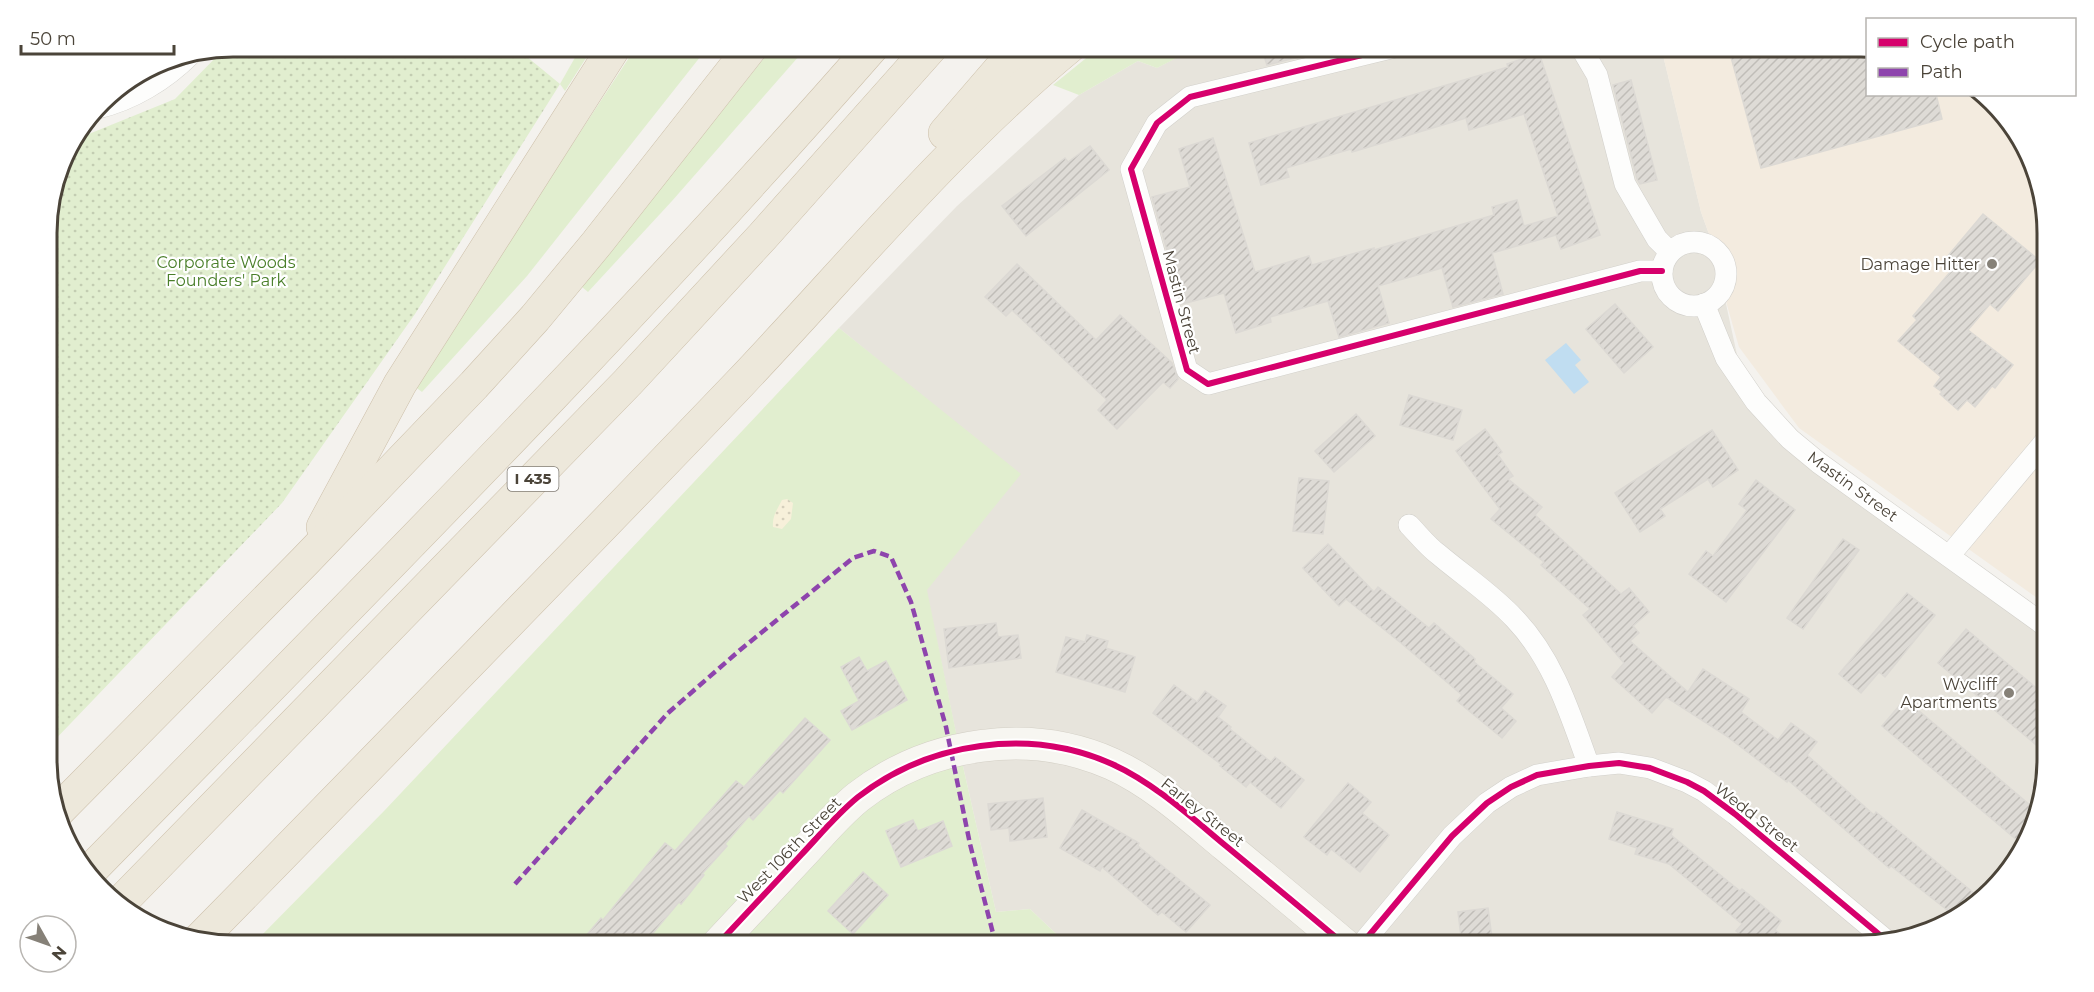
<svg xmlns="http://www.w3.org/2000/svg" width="2094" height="992" font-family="Montserrat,sans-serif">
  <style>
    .residential { fill: #e7e4dc }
    .commercial { fill: #f3ebdf }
    .grass { fill: #e1eecf }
    .sand { fill: url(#sand-dots) }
    .park { fill: url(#park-dots) }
    .water { fill: #c0ddf1 }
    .building { fill: url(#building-hatch); stroke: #dcd9d4; stroke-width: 1.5 }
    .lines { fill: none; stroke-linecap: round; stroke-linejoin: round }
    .street-casing { stroke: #d2d0cb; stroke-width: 22 }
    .secondary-casing { stroke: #d3cfc5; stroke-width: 33 }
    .highway-casing { stroke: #ccbfa9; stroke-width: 34 }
    .street { stroke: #fdfdfc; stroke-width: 21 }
    .secondary { stroke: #f7f6f1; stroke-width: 32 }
    .highway { stroke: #ede8db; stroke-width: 33 }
    .quiet { stroke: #8e44ad; stroke-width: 4.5; stroke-dasharray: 9 4.5; stroke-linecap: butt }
    .cycleway-casing { stroke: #fff; stroke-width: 10 }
    .cycleway { stroke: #d6006c; stroke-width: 6 }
    .poi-dot { fill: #868178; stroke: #fff; stroke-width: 2 }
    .labels { text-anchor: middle; stroke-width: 4.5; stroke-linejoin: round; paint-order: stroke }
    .shield { fill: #fff; stroke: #817c74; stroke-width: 1.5 }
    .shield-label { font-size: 15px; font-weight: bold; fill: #4b4439 }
    .park-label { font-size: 16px; fill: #4a7f2a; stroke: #fff }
    .poi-label { font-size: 16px; fill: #4b4439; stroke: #fff; text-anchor: end }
    .street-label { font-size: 16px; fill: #4b4439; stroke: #fff }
    .rim { fill: none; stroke: #4b4439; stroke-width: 3 }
  </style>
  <defs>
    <pattern id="sand-dots" width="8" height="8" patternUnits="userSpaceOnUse" patternTransform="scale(1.5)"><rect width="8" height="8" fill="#f7f0da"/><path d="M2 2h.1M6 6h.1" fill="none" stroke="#d5cfbc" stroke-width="1.8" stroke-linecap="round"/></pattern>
    <pattern id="park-dots" width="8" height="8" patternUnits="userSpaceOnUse" patternTransform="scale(1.5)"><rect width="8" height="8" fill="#e1eecf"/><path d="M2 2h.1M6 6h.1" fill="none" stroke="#c3cdb2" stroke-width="1.8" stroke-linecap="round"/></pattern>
    <pattern id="building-hatch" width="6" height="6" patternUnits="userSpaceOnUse" patternTransform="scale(1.5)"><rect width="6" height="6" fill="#dedbd6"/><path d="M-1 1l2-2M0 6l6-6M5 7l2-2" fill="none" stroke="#c0bdb8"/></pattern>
  </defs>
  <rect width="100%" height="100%" fill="#f4f2ee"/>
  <polygon class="residential" points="1198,46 1661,47 1701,212 1714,248 1748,406 2047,637 2047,760 2033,831 2009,873 1965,914 1873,945 1068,945 1030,909 996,912 962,762 926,589 1019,475 839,328 957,206 1079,95 1138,61 1157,68"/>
  <polygon class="commercial" points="1861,46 1867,48 1868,94 1977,95 2009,120 2046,209 2047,605 1799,428 1739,347 1727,305 1714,248 1701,212 1661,47"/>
  <g class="grass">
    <polygon points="1101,46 1198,46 1198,47 1157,68 1138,61 1079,95 1053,85"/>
    <polygon points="581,47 593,47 565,91 560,84"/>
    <polygon points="636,47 708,47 527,276 422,392 414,386"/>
    <polygon points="773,47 807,47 672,201 588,292 582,287"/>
    <polygon points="839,328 1021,474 927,590 962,762 996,912 1030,909 1068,945 252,945 385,810"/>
  </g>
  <path class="sand" d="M787,499L793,503L791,519L782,529L773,527C772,516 777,510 782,500Z"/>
  <polygon class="park" points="233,46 515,47 560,84 415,314 282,503 48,747 47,220 66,151 74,140 175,99 225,48"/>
  <polygon class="water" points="1566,343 1581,360 1575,365 1589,382 1574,394 1545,360"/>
  <g class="building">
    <polygon points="1286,46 1343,46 1267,65 1263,53"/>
    <polygon points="1728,46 1868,48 1868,94 1936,94 1942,119 1761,168"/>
    <polygon points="1539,53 1600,235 1561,249 1556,235 1492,253 1503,294 1453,307 1442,268 1378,286 1389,323 1339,337 1328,301 1270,317 1271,322 1236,333 1224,293 1182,304 1152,197 1190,187 1179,149 1213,138 1255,272 1309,256 1312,265 1374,248 1374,250 1494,215 1492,207 1517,200 1524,226 1558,216 1524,114 1469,130 1466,118 1352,152 1351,149 1286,168 1289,177 1261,185 1249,143 1508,67 1507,64"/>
    <polygon points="1631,80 1657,180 1640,184 1637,179 1613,85"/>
    <polygon points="1090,146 1109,170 1026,236 1002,206 1065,158 1068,162"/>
    <polygon points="1983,214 2040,261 1998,311 1990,304 1968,330 2013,365 1995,388 1992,386 1975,407 1967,400 1958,410 1940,394 1942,392 1934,386 1941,377 1898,341 1917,320 1913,316 1951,271 1942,263"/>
    <polygon points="1017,264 1096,340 1120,315 1172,363 1178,379 1170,388 1163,382 1117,429 1098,410 1107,400 1012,310 1006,316 985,297"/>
    <polygon points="1615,304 1653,347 1624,373 1586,329"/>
    <polygon points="1409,395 1462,410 1453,440 1400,425"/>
    <polygon points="1356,414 1375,436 1334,472 1315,451"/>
    <polygon points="1485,429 1502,452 1498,455 1513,476 1508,479 1542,507 1535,515 1621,594 1629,588 1649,612 1633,626 1639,633 1630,641 1688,692 1703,669 1749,699 1741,712 1778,740 1791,723 1817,742 1807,755 1874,815 1876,812 1981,899 1965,914 1956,917 1891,866 1889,868 1788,780 1787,782 1725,735 1666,697 1652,713 1612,677 1624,663 1583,615 1590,609 1541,565 1544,562 1491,519 1500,509 1456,451"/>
    <polygon points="1712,430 1738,470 1713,487 1708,479 1660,509 1665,516 1640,532 1615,493"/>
    <polygon points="1299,478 1329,481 1323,534 1293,531"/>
    <polygon points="1756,480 1795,510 1726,602 1689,574 1706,551 1713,556 1747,510 1739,504"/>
    <polygon points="1843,539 1859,550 1803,629 1787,618"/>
    <polygon points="1328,544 1374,592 1378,587 1429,628 1434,623 1475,659 1474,662 1513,694 1501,708 1516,721 1502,738 1457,701 1462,695 1401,643 1346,599 1339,606 1303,568"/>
    <polygon points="1907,593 1935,615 1885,677 1879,672 1861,693 1839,674"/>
    <polygon points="996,623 998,637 1018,635 1021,658 949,668 944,629"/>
    <polygon points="1966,629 2047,697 2047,754 1938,663"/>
    <polygon points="1087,635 1108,641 1106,648 1135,657 1125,692 1056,672 1066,637 1085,642"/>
    <polygon points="859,657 867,671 886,661 907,700 852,730 841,711 859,701 841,667"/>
    <polygon points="1174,685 1197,702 1205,691 1226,706 1218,717 1231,727 1230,729 1271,762 1275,757 1304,780 1281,808 1250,782 1246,787 1220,766 1222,765 1153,713"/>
    <polygon points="1905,699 2037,811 2033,831 2024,846 1882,726"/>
    <polygon points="805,718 830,740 783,793 780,790 753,820 749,816 725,844 727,846 702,874 704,875 681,904 679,902 643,945 594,945 585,937 601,918 603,920 665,843 675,851 736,781 744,787"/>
    <polygon points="1348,783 1371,802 1362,813 1389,835 1360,872 1331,849 1327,855 1304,837"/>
    <polygon points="1043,798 1047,837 1010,841 1009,828 991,830 988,804"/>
    <polygon points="1082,810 1139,843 1138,846 1210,905 1186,932 1162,912 1158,915 1102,867 1100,871 1060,848"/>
    <polygon points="1617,812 1673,829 1671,835 1740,891 1742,889 1781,921 1775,930 1794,945 1752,944 1736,931 1742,924 1669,864 1635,854 1637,848 1609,839"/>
    <polygon points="913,820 918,831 943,821 952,846 901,867 886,831"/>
    <polygon points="863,872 888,895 853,934 828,911"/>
    <polygon points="1488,908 1493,945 1462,945 1458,912"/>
  </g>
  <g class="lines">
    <g class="street-casing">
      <g id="street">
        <polyline points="1399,46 1190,97 1157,123 1131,169 1187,370 1208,384 1640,271 1662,271"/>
        <polyline points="1580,46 1597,75 1625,184 1657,239 1670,252"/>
        <path d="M98,108C132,100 165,80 190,55"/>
        <circle cx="1694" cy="274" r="32"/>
        <polyline points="1704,304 1726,358 1756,402 1790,439 1819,463 2047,627"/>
        <path d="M1409,525C1418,534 1427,546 1438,554C1464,576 1492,594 1515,619C1554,660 1570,714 1589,766"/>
        <polyline points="1949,556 2047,439"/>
        <polyline points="1361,945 1452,836 1487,803 1511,787 1537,775 1589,766 1619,763 1650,768 1687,782 1704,791 1735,814 1887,941"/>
      </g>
    </g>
    <g class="secondary-casing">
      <path id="secondary" d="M717,945C745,915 773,885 801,855C819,836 837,814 858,797C929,742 1029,727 1112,764C1154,783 1191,817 1226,846C1266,879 1306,912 1345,945"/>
    </g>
    <g class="highway-casing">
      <g id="highway">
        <polyline points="945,133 1020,46"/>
        <polyline points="323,527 400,384 615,46"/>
        <polyline points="59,810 305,561 474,385 535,318 597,243 752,46"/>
        <path d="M87,874C353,602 622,333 873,46"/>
        <polyline points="122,901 628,382 763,236 932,46"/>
        <path d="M200,939C381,754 562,569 741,382C849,268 949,146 1070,46"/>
      </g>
    </g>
    <use href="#street" class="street"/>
    <use href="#secondary" class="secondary"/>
    <use href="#highway" class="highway"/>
    <polyline class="quiet" points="515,884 668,713 740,650 853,558 874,551 891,557 911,602 946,727 970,844 996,945"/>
    <g class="cycleway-casing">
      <g id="cycleway">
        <polyline points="1399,46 1190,97 1157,123 1131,169 1187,370 1208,384 1640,271 1662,271"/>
        <path d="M717,945C745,915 773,885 801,855C819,836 837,814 858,797C929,742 1029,727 1112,764C1154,783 1191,817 1226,846C1266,879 1306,912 1345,945"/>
        <polyline points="1361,945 1452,836 1487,803 1511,787 1537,775 1589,766 1619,763 1650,768 1687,782 1704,791 1735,814 1887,941"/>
      </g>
    </g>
    <use href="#cycleway" class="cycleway"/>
  </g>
  <g class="poi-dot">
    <circle cx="1992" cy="264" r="6"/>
    <circle cx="2009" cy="693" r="6"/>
  </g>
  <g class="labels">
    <rect class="shield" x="507.5" y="467" width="51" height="24" rx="4.5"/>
    <g class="shield-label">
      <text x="533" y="484">I 435</text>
    </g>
    <g class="park-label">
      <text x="226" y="268">Corporate Woods<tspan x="226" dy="18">Founders' Park</tspan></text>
    </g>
    <g class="poi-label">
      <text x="1980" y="270">Damage Hitter</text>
      <text x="1997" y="690">Wycliff<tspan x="1997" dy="18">Apartments</tspan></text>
    </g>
    <g class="street-label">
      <text transform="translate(1182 302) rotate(75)" y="6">Mastin Street</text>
      <text transform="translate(1853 486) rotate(36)" y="6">Mastin Street</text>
      <text transform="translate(1203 812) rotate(38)" y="6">Farley Street</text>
      <text transform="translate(1757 817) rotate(38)" y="6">Wedd Street</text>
      <text transform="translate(789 850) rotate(-46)" y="6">West 106th Street</text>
    </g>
  </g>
  <path d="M0 0H2094V992H0ZM233 57H1861A176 176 0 0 1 2037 233V759A176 176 0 0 1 1861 935H233A176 176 0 0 1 57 759V233A176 176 0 0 1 233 57Z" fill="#fff" fill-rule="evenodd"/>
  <path class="rim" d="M233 57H1861A176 176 0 0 1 2037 233V759A176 176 0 0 1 1861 935H233A176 176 0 0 1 57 759V233A176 176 0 0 1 233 57Z"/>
  <rect x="1866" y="18" width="210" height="78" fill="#ffffff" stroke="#b7b4b0" stroke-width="1.5"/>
  <rect x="1878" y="38" width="30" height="9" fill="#d6006c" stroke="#b7b4b0" stroke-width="1.5"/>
  <text x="1920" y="48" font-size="18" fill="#4b4439">Cycle path</text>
  <rect x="1878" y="68" width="30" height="9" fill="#8e44ad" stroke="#b7b4b0" stroke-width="1.5"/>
  <text x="1920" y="78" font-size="18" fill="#4b4439">Path</text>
  <g transform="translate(48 944) rotate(130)"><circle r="28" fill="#ffffff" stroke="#b7b4b0" stroke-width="1.5"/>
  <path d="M0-4.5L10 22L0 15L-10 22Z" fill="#868178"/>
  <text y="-9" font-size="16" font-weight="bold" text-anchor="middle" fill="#4b4439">N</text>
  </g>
  <path d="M21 45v9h153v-9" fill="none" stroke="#4b4439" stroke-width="3"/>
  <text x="30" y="45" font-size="18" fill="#4b4439" stroke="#ffffff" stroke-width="4.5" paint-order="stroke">50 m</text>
</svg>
